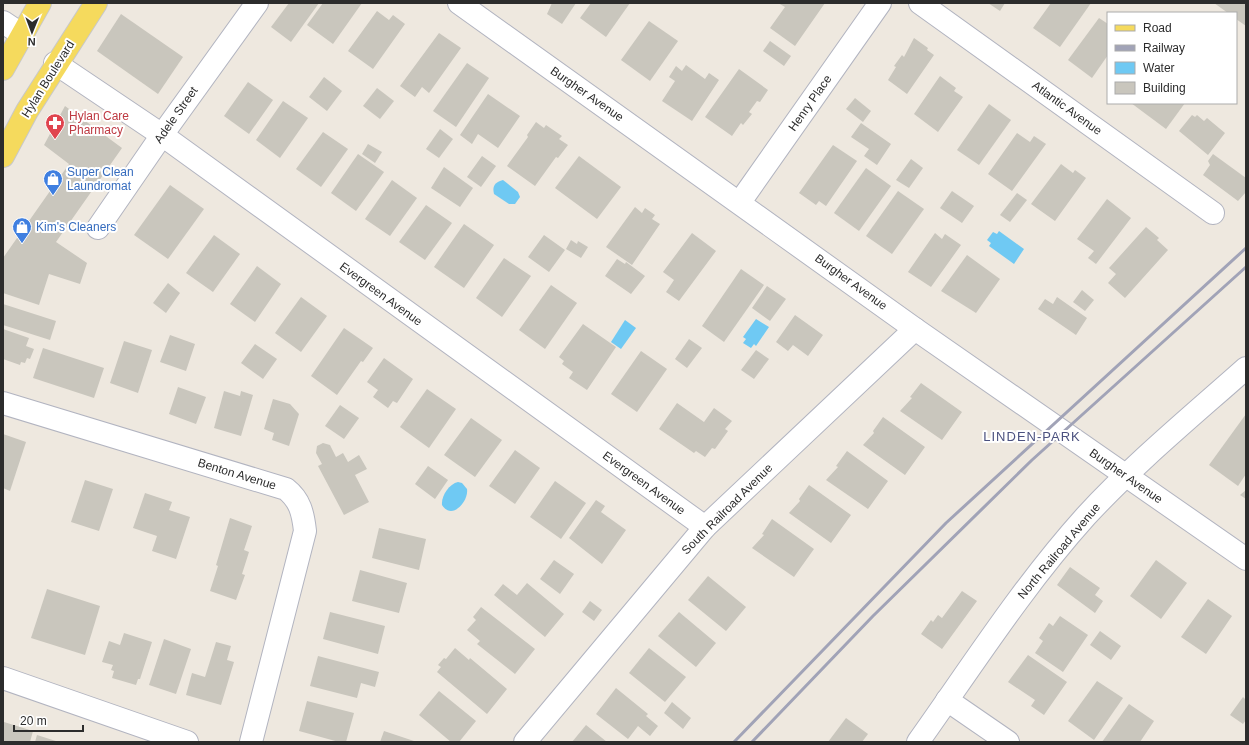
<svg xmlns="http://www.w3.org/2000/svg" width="1249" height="745" font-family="Helvetica,sans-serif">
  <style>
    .water { fill: #6fc9f3 }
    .building { fill: #c9c6bd }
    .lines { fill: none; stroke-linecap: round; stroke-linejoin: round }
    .minor-casing { stroke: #b2b4c0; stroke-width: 24 }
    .major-casing { stroke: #c8c8c8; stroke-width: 24 }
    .minor { stroke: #fff; stroke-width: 22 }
    .major { stroke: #f5da5d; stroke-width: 22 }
    .rail { stroke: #a1a3b7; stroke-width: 3 }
    .labels { text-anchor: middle; stroke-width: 4; stroke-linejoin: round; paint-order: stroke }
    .street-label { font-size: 12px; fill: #2c2c2c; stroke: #fff }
    .health-label { font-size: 12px; fill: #be3a42; stroke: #fff; text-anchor: start }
    .shop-label { font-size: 12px; fill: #366cbe; stroke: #fff; text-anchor: start }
    .neighbourhood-label { font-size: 13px; letter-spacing: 1px; fill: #4b517f; stroke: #fff }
  </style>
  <rect width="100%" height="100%" fill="#eee8df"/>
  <g class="water">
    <path d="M503,180L518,192L520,197L515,204H509L494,194C492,186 495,182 503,180Z"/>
    <polygon points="999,231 1024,249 1014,264 989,246 991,243 987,240 993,232 997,234"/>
    <polygon points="756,319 769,327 756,346 754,344 751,348 743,343 746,339 743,337"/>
    <polygon points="625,320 636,328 621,349 611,342"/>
    <path d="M458,482L462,483L467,489C469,501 452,521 442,505C441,496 449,484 458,482Z"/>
  </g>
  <g class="building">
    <polygon points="289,3 319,3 291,42 271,27"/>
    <polygon points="323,3 362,3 333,44 307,25"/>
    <polygon points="552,3 576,3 562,24 547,14"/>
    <polygon points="591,3 630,3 606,37 580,18"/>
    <polygon points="778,3 825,3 795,46 770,28 785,7"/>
    <polygon points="988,3 1005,3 1000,11"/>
    <polygon points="1051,3 1091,3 1060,47 1033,28"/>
    <polygon points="1214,3 1246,3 1246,26 1236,19 1236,13 1228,13"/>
    <polygon points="377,11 389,20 393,15 405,24 373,69 348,51"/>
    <polygon points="121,14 183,57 158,94 97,51"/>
    <polygon points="1099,18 1108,24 1108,55 1092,78 1068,60"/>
    <polygon points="649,21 678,41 650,81 621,60"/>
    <polygon points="439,33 461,48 429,93 422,87 415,97 400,86"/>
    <polygon points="914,38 928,48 927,50 934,55 907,94 888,80 896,67 894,66 902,55 904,57"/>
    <polygon points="770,41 791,56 784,66 763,51"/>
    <polygon points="467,63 489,78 456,127 433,111"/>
    <polygon points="686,65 705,79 709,73 719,80 692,121 662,101 675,81 669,77 676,66 682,71"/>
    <polygon points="739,69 768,90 760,102 757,101 749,112 752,114 743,125 741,123 732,136 705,117"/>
    <polygon points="940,76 956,88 954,91 963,97 938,132 914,114"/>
    <polygon points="324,77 342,91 327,111 309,97"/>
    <polygon points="248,82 273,100 249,134 224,116"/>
    <polygon points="377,88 394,101 380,119 363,106"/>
    <polygon points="488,94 520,116 498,148 478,134 472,144 460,135"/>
    <polygon points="855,98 871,111 863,122 846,109"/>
    <polygon points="283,101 308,118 280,158 256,140"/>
    <polygon points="1131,103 1185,103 1166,129"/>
    <polygon points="989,104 1011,120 979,165 957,150"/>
    <polygon points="65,106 122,148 56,242 87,263 80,284 49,274 39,305 3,293 3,258 69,164 44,145"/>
    <polygon points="1192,115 1195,117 1197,115 1204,121 1207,118 1225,133 1208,155 1179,131"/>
    <polygon points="536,122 544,128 546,125 562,136 559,139 568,145 558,158 556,157 535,186 507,166 528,137 527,135"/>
    <polygon points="861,123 891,144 877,165 864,156 869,149 851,137"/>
    <polygon points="440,129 453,139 439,158 426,149"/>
    <polygon points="323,132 348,149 321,187 296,169"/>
    <polygon points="1017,133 1030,142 1034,136 1046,144 1012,191 988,174"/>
    <polygon points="368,144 382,152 375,163 362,154"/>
    <polygon points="833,145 857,161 826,206 819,201 816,205 799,193"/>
    <polygon points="358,154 384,172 356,211 331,193"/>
    <polygon points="1213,154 1246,178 1246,192 1238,201 1203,175 1210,165 1208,161"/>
    <polygon points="482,156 496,166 481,187 467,177"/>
    <polygon points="579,156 621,187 597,219 555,188"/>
    <polygon points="911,159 923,168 909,188 896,180"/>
    <polygon points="1061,164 1073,173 1075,170 1086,178 1055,221 1031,204"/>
    <polygon points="444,167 473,188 460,207 431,188"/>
    <polygon points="866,168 891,186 859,231 834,213"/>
    <polygon points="392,180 417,198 390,236 365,219"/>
    <polygon points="170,185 204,209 168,259 134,235"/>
    <polygon points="898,191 924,209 892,254 866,236"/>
    <polygon points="952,191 974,206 962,223 940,208"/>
    <polygon points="1017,193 1027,200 1010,222 1000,215"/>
    <polygon points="1107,199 1131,218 1096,264 1088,258 1094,251 1077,239"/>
    <polygon points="426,205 452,223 425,260 399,242"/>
    <polygon points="635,207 642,213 645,208 655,215 652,219 660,224 632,265 606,247"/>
    <polygon points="464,224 494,245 464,288 434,267"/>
    <polygon points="1146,227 1159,238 1157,240 1168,250 1125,298 1108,283 1116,274 1109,268"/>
    <polygon points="692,233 716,251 679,301 666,292 674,280 663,272"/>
    <polygon points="935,233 942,239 945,234 961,245 931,287 908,272"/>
    <polygon points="214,235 240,254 213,292 186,273"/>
    <polygon points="544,235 565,250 549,272 528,257"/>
    <polygon points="571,240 577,244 578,241 588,247 581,258 566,249"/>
    <polygon points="967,255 1000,279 976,313 941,291"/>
    <polygon points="504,258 531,276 502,317 476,298"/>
    <polygon points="617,259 625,264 626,262 645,276 631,294 605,276"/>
    <polygon points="257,266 281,284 255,322 230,304"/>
    <polygon points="741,269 764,285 724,342 702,326"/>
    <polygon points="168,283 180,293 166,313 153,303"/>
    <polygon points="551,285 577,303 545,349 519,330"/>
    <polygon points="767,286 786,299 770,321 752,308"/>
    <polygon points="1082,290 1094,300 1085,311 1073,302"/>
    <polygon points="301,297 327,316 301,352 275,333"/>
    <polygon points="1057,297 1087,318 1076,335 1038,309 1045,299 1053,304"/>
    <polygon points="3,304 56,321 50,340 3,325"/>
    <polygon points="795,315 823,335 808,356 793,345 788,351 776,342"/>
    <polygon points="583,324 616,347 587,390 569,378 573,372 562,364 564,361 559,357"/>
    <polygon points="344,328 373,348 363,362 361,361 337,395 311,376"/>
    <polygon points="3,329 29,338 26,346 34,349 30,359 27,358 25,363 21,362 20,365 3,359"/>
    <polygon points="170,335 195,344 186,371 160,362"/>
    <polygon points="689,339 702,348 687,368 675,359"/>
    <polygon points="124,341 152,350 138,393 110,383"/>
    <polygon points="255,344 277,359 263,379 241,363"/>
    <polygon points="43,348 104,368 94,398 33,378"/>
    <polygon points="756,350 769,359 754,379 741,370"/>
    <polygon points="641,351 667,369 637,412 611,394"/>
    <polygon points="384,358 413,379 397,403 393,401 388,408 373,397 378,390 367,382"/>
    <polygon points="921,383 962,412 942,440 900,411 912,398 910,397"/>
    <polygon points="178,387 206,397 196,424 169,414"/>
    <polygon points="427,389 456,409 429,448 400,427"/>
    <polygon points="224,391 240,396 241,391 253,395 241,436 214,428"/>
    <polygon points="273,399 290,404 299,414 289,446 272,440 274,433 264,429"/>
    <polygon points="677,403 704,422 714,408 732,421 725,429 728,431 715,449 712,448 705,457 696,451 694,453 659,429"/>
    <polygon points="340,405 359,418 344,439 325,426"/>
    <polygon points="1246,414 1246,474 1238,486 1209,465"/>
    <polygon points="883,417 925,447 905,475 863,445 874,433 873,431"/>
    <polygon points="471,418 502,440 475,477 444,455"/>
    <polygon points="3,434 26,442 10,491 3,488"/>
    <polygon points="323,443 330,445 336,457 343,453 348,462 359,455 367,469 355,475 369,502 344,515 318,466 322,464 316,453 317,446"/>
    <polygon points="515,450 540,468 515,504 489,486"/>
    <polygon points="847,451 888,481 868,509 826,480 838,467 836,466"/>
    <polygon points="428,466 448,480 435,499 415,484"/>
    <polygon points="85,480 113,489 99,531 71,522"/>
    <polygon points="555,481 586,503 561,539 530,517"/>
    <polygon points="809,485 851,515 831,543 789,513 800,501 799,499"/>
    <polygon points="1246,490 1246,499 1240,495"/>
    <polygon points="145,493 172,502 169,510 190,517 176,559 152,551 157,536 133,528"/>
    <polygon points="596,500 605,506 601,512 626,530 602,564 569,538"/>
    <polygon points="230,518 252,526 244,550 249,552 242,574 245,575 236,600 210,591 218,566 216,565"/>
    <polygon points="772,519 814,549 794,577 752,548 764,535 762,534"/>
    <polygon points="379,528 426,539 419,570 372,558"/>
    <polygon points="554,560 574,574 560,594 540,579"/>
    <polygon points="1156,560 1187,583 1161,619 1130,596"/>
    <polygon points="1070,567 1100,588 1095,595 1103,601 1095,613 1057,585"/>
    <polygon points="360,570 407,583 399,613 352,601"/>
    <polygon points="708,576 746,607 726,631 688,600"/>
    <polygon points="527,583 564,614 545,637 494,595 503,584 517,595"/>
    <polygon points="47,589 100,606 85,655 31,638"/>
    <polygon points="962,591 977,601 942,649 921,634 931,620 933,622 938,615 942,618"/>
    <polygon points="1208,599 1232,616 1206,654 1181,637"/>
    <polygon points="590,601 602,610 594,621 582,612"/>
    <polygon points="481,607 535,649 515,674 477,644 480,641 467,630 476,620 473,617"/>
    <polygon points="330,612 385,626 378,654 323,639"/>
    <polygon points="679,612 716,643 696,667 658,636"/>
    <polygon points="1060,616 1088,635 1063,672 1035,653 1043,641 1039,638 1049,623 1053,626"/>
    <polygon points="1100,631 1121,646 1111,660 1090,645"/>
    <polygon points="124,633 152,642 140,679 138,679 136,685 112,678 114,671 111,670 113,665 102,662 109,641 120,645"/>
    <polygon points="164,639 191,649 176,694 149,685"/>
    <polygon points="216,642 231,646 227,660 234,662 221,705 186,695 192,673 205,677"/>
    <polygon points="455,648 469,660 470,658 507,689 487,714 437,672 441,667 438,665 444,658 446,659"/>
    <polygon points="649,648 686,677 665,702 629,673"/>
    <polygon points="1028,655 1067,682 1044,715 1031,706 1035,700 1008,682"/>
    <polygon points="318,656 379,672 375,687 361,683 357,698 310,686"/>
    <polygon points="1097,681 1123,698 1094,740 1068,721"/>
    <polygon points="616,688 648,714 646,716 658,726 650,736 638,726 628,739 596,714"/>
    <polygon points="439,691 476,721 459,742 451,742 419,715"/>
    <polygon points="1243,697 1246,700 1246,720 1243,724 1230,715"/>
    <polygon points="307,701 354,713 346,742 339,742 299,731"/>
    <polygon points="672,702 691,718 683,729 664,713"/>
    <polygon points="1129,704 1154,721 1140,742 1102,742"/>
    <polygon points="846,718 868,734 862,742 828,742"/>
    <polygon points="4,722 33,731 30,742 3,742"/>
    <polygon points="586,725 607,742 572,742"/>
    <polygon points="384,731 417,742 380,742"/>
    <polygon points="37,735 59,742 35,742"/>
  </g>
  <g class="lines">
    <g class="minor-casing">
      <g id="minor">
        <polyline points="459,3 915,329 1246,559"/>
        <polyline points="920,3 1213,213"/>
        <polyline points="3,22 21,34"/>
        <polyline points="55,63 162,135 705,527"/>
        <polyline points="740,202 880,3"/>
        <polyline points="98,228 162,135 257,3"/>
        <path d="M3,403L286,489C300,500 303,513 305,531L251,742"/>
        <polyline points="3,678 187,742"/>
        <polyline points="947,700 1008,742"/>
        <polyline points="525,742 705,527 915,329"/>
        <path d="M918,742C972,666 1023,586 1086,516C1135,463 1192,416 1246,368"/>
      </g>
    </g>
    <g class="major-casing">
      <g id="major">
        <polyline points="3,69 40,3"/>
        <polyline points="3,156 27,111 96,3"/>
      </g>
    </g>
    <use href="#minor" class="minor"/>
    <use href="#major" class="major"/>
    <g class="rail">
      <polyline points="734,742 946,523 1246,248"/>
      <polyline points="752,742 873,616 1032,460 1246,267"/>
    </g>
  </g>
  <defs>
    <g id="pharmacy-pin" transform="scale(1)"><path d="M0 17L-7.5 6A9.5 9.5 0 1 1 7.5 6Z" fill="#e0444e" stroke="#fff"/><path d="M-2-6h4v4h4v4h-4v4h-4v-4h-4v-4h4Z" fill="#fff"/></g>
    <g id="shop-pin" transform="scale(1)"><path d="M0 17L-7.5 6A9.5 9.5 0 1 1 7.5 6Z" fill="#3f7fe0" stroke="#fff"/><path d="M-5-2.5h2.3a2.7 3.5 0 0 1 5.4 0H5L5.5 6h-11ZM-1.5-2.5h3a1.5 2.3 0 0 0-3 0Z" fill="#fff"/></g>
  </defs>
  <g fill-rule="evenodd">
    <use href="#pharmacy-pin" x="55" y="123"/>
    <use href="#shop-pin" x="53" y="179"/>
    <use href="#shop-pin" x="22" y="227"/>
  </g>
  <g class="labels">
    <g class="street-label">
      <text transform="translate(48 79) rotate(-58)" y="4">Hylan Boulevard</text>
      <text transform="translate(587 94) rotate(35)" y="4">Burgher Avenue</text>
      <text transform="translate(810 103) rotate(-55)" y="4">Henry Place</text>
      <text transform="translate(1067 108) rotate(36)" y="4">Atlantic Avenue</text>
      <text transform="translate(176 115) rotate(-55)" y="4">Adele Street</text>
      <text transform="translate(851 282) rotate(36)" y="4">Burgher Avenue</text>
      <text transform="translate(381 294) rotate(36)" y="4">Evergreen Avenue</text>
      <text transform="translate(237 474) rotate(17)" y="4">Benton Avenue</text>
      <text transform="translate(1126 476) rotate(35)" y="4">Burgher Avenue</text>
      <text transform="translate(644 483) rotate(36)" y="4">Evergreen Avenue</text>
      <text transform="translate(727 509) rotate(-45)" y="4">South Railroad Avenue</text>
      <text transform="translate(1059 551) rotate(-50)" y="4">North Railroad Avenue</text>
    </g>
    <g class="health-label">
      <text x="69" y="120">Hylan Care<tspan x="69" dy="14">Pharmacy</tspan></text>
    </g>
    <g class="shop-label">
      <text x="67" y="176">Super Clean<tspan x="67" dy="14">Laundromat</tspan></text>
      <text x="36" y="231">Kim's Cleaners</text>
    </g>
    <g class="neighbourhood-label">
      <text x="1032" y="441">LINDEN-PARK</text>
    </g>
  </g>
  <rect width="1249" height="745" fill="none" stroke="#2c2c2c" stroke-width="8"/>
  <rect x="1107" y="12" width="130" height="92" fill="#ffffff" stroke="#ababab"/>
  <rect x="1115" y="25" width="20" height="6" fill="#f5da5d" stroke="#ababab"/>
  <text x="1143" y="32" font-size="12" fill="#2c2c2c">Road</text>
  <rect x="1115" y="45" width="20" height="6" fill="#a1a3b7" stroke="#ababab"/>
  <text x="1143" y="52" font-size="12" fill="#2c2c2c">Railway</text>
  <rect x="1115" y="62" width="20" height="12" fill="#6fc9f3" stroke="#ababab"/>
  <text x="1143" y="72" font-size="12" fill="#2c2c2c">Water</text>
  <rect x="1115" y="82" width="20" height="12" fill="#c9c6bd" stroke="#ababab"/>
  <text x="1143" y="92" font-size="12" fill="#2c2c2c">Building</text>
  <g transform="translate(32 32) rotate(181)" stroke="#ffffff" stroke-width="3" paint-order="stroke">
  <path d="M0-3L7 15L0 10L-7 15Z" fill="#2c2c2c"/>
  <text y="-6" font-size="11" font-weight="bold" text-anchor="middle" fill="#2c2c2c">N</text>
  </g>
  <path d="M14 725v6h69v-6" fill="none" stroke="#2c2c2c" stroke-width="2"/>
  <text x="20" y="725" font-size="12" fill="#2c2c2c" stroke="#ffffff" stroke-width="3" paint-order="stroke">20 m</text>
</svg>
